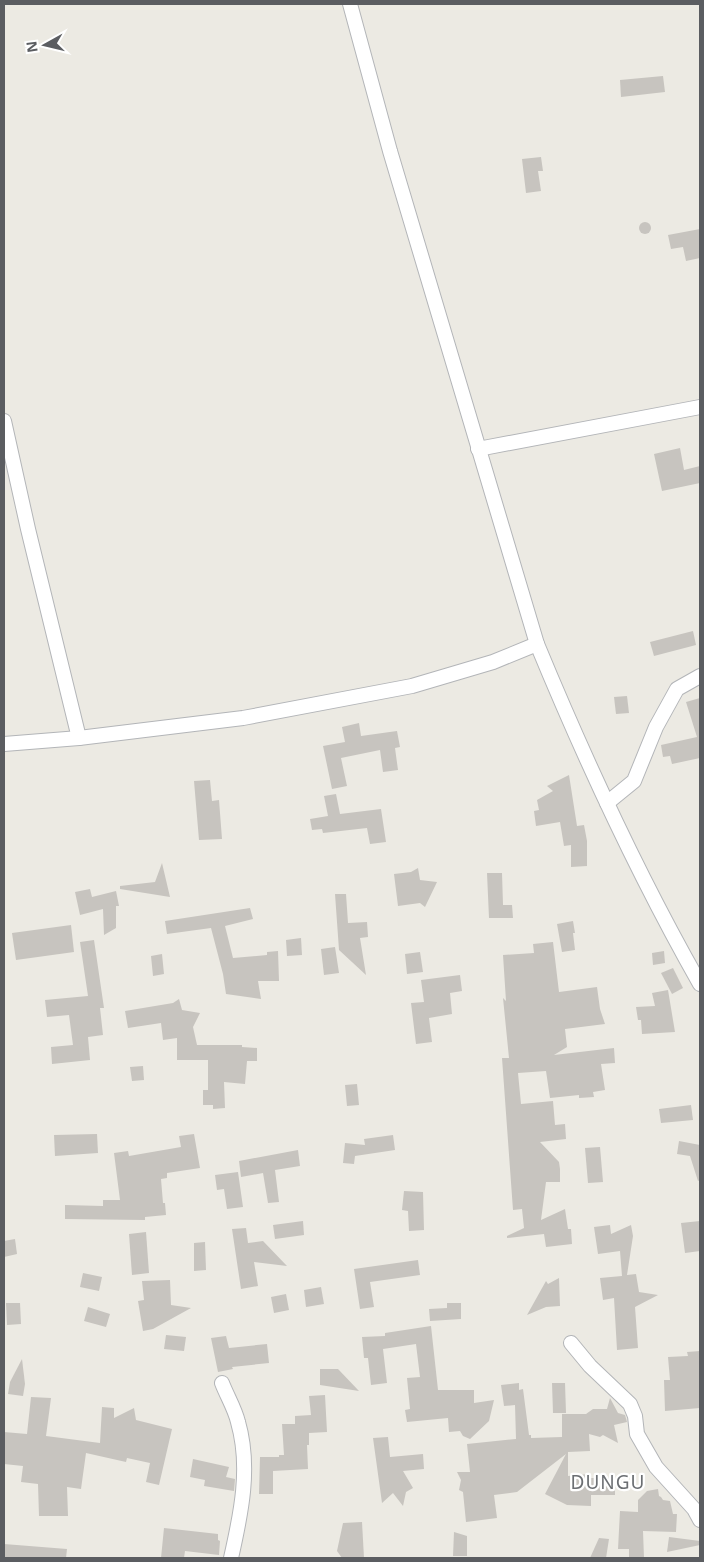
<svg xmlns="http://www.w3.org/2000/svg" width="704" height="1562" font-family="'Noto Sans',sans-serif">
  <style>
    .building { fill: #c7c4bf }
    .lines { fill: none; stroke-linecap: round; stroke-linejoin: round }
    .street-casing { stroke: #b3b5b8; stroke-width: 16 }
    .street { stroke: #fff; stroke-width: 14 }
    .labels { text-anchor: middle; stroke-width: 4.5; stroke-linejoin: round; paint-order: stroke }
    .quarter-label { font-size: 19px; letter-spacing: 1px; fill: #6c6f73; stroke: #fff }
  </style>
  <rect width="100%" height="100%" fill="#eceae3"/>
  <g class="building">
    <polygon points="663,76 665,92 621,97 620,80"/>
    <polygon points="541,157 543,171 538,171 541,191 526,193 522,159"/>
    <circle cx="645" cy="228" r="6"/>
    <polygon points="700,229 700,258 686,261 683,247 671,249 668,235"/>
    <polygon points="680,448 684,470 700,466 700,483 662,491 654,454"/>
    <polygon points="693,631 696,645 654,656 650,642"/>
    <polygon points="627,696 629,713 616,714 614,697"/>
    <polygon points="700,698 700,758 672,764 670,756 663,757 661,745 697,737 686,702"/>
    <polygon points="359,723 361,736 397,731 400,747 395,748 398,770 383,772 380,750 341,758 347,786 332,789 323,746 345,742 342,727"/>
    <polygon points="569,775 577,826 584,825 587,841 587,866 571,867 571,845 564,846 560,822 536,826 534,811 539,810 537,800 553,791 547,786"/>
    <polygon points="210,780 212,801 219,800 222,839 199,840 194,781"/>
    <polygon points="336,794 340,814 381,809 386,842 370,844 367,828 323,833 322,829 312,830 310,819 328,816 324,796"/>
    <polygon points="162,863 170,897 120,889 120,886 155,882"/>
    <polygon points="418,868 420,880 437,882 425,907 420,903 398,906 394,874 411,872"/>
    <polygon points="487,873 502,873 503,905 512,905 513,918 489,918"/>
    <polygon points="90,889 92,897 116,891 119,906 116,906 116,928 104,935 103,909 80,915 75,892"/>
    <polygon points="335,894 346,894 348,923 367,922 368,937 360,938 366,975 339,950"/>
    <polygon points="250,908 253,919 225,926 233,958 267,955 267,952 278,951 279,981 258,981 261,999 226,994 223,974 211,928 167,934 165,921"/>
    <polygon points="573,921 575,933 573,933 575,950 562,952 557,924"/>
    <polygon points="71,925 74,952 16,960 12,933"/>
    <polygon points="301,938 302,955 287,956 286,940"/>
    <polygon points="94,940 104,1008 100,1008 103,1035 88,1037 90,1060 52,1064 51,1047 73,1045 69,1015 47,1017 45,1000 88,996 80,942"/>
    <polygon points="553,942 559,992 597,987 600,1009 605,1024 565,1029 567,1047 554,1055 614,1048 615,1063 601,1064 605,1090 593,1092 594,1097 579,1098 579,1095 550,1098 546,1071 518,1073 521,1104 553,1101 555,1125 565,1124 566,1139 540,1142 559,1162 560,1169 560,1182 546,1182 541,1220 565,1209 568,1229 571,1229 572,1244 546,1247 544,1234 507,1238 507,1236 524,1228 522,1209 513,1210 502,1058 509,1058 503,998 506,1001 503,955 534,953 533,944"/>
    <polygon points="335,947 339,973 324,975 321,949"/>
    <polygon points="664,951 665,963 653,965 652,953"/>
    <polygon points="420,952 423,972 407,974 405,954"/>
    <polygon points="162,954 164,974 153,976 151,956"/>
    <polygon points="673,968 683,988 672,994 661,973"/>
    <polygon points="460,975 462,991 450,993 452,1014 429,1018 432,1042 416,1044 411,1003 424,1002 421,980"/>
    <polygon points="668,990 675,1032 642,1034 641,1020 638,1020 636,1007 655,1006 652,993"/>
    <polygon points="179,999 182,1010 200,1013 193,1027 197,1045 242,1045 242,1047 257,1048 257,1061 247,1061 245,1084 224,1082 225,1108 213,1109 213,1105 203,1105 203,1090 208,1090 208,1060 177,1060 177,1038 163,1040 161,1023 128,1028 125,1011 173,1003"/>
    <polygon points="143,1066 144,1080 132,1081 130,1067"/>
    <polygon points="357,1084 359,1105 347,1106 345,1085"/>
    <polygon points="691,1105 693,1120 661,1123 659,1109"/>
    <polygon points="97,1134 98,1153 55,1156 54,1135"/>
    <polygon points="194,1134 200,1168 167,1173 167,1178 161,1179 163,1203 165,1203 166,1215 145,1217 145,1220 65,1219 65,1205 103,1206 103,1200 120,1200 114,1153 128,1151 129,1156 181,1147 179,1136"/>
    <polygon points="393,1135 395,1150 355,1156 354,1164 343,1163 345,1143 365,1145 364,1139"/>
    <polygon points="679,1141 700,1145 700,1180 698,1181 690,1156 677,1154"/>
    <polygon points="600,1147 603,1182 588,1183 585,1148"/>
    <polygon points="298,1150 300,1166 275,1170 279,1202 268,1203 263,1173 241,1177 239,1161"/>
    <polygon points="238,1172 243,1207 227,1209 224,1189 217,1190 215,1175"/>
    <polygon points="404,1191 423,1192 424,1230 409,1231 408,1211 402,1210"/>
    <polygon points="303,1221 304,1235 275,1239 273,1225"/>
    <polygon points="700,1221 700,1251 685,1253 681,1223"/>
    <polygon points="610,1225 611,1234 631,1225 633,1236 627,1275 636,1274 639,1292 658,1295 635,1307 638,1348 617,1350 614,1298 603,1300 600,1278 622,1276 620,1251 598,1254 594,1227"/>
    <polygon points="246,1228 248,1243 263,1241 287,1266 254,1262 258,1286 241,1289 232,1229"/>
    <polygon points="146,1232 149,1273 132,1275 129,1234"/>
    <polygon points="15,1239 17,1254 4,1257 4,1241"/>
    <polygon points="205,1242 206,1270 194,1271 194,1243"/>
    <polygon points="418,1260 420,1275 370,1282 374,1307 360,1309 354,1269"/>
    <polygon points="83,1273 102,1277 99,1291 80,1287"/>
    <polygon points="559,1278 560,1306 546,1307 527,1315 546,1281 548,1284"/>
    <polygon points="170,1280 171,1305 191,1308 153,1329 143,1331 138,1301 144,1300 142,1281"/>
    <polygon points="321,1287 324,1304 306,1307 304,1290"/>
    <polygon points="286,1294 289,1310 274,1313 271,1297"/>
    <polygon points="6,1303 20,1303 21,1324 7,1325"/>
    <polygon points="447,1303 461,1303 461,1319 430,1321 429,1309 447,1308"/>
    <polygon points="88,1307 110,1314 106,1327 84,1321"/>
    <polygon points="431,1326 438,1390 474,1390 474,1403 494,1400 489,1421 470,1439 463,1436 460,1431 449,1432 448,1418 407,1422 405,1410 410,1409 407,1378 420,1377 416,1344 383,1349 387,1383 371,1385 368,1358 364,1358 362,1337 385,1336 385,1333"/>
    <polygon points="166,1335 186,1337 184,1351 164,1349"/>
    <polygon points="226,1336 229,1348 267,1344 269,1363 232,1367 233,1369 218,1372 211,1338"/>
    <polygon points="700,1351 700,1408 665,1411 664,1380 670,1380 668,1357 688,1356 687,1352"/>
    <polygon points="22,1359 25,1384 23,1396 8,1394 10,1382"/>
    <polygon points="320,1369 338,1369 359,1391 320,1385"/>
    <polygon points="519,1383 519,1390 523,1389 529,1435 531,1435 531,1438 562,1437 562,1414 586,1414 593,1409 607,1409 610,1398 618,1413 625,1415 627,1422 614,1425 618,1443 603,1435 600,1437 589,1434 590,1451 568,1452 568,1476 589,1474 590,1478 615,1478 615,1495 591,1495 591,1506 567,1505 545,1494 566,1454 517,1492 494,1495 497,1518 466,1522 463,1492 459,1490 461,1480 457,1472 470,1472 467,1444 516,1439 515,1405 504,1406 501,1385"/>
    <polygon points="552,1383 565,1383 566,1413 553,1413"/>
    <polygon points="325,1395 327,1432 309,1433 309,1445 307,1445 308,1469 273,1471 273,1494 259,1494 260,1457 279,1457 279,1455 284,1455 282,1424 295,1424 295,1416 311,1415 309,1396"/>
    <polygon points="31,1397 51,1398 46,1436 100,1443 102,1407 114,1408 114,1418 134,1408 136,1420 172,1429 159,1485 146,1482 150,1463 127,1458 126,1462 86,1453 81,1489 67,1487 68,1516 39,1516 38,1484 21,1482 23,1466 4,1464 4,1432 27,1434"/>
    <polygon points="388,1437 390,1457 423,1454 424,1469 403,1471 413,1488 406,1492 403,1506 393,1493 382,1503 373,1438"/>
    <polygon points="193,1459 229,1467 226,1477 235,1479 234,1491 204,1486 205,1480 190,1477"/>
    <polygon points="658,1489 659,1496 661,1497 663,1500 670,1501 673,1514 677,1514 676,1532 643,1531 644,1558 629,1558 629,1549 618,1549 620,1511 638,1512 638,1500 647,1491"/>
    <polygon points="362,1522 364,1558 342,1558 337,1551 343,1523"/>
    <polygon points="164,1528 218,1534 218,1540 220,1541 219,1555 185,1551 184,1558 161,1558"/>
    <polygon points="454,1532 467,1536 467,1556 453,1556"/>
    <polygon points="669,1537 700,1541 700,1545 667,1552"/>
    <polygon points="599,1538 609,1539 606,1558 590,1558"/>
    <polygon points="4,1544 67,1549 66,1558 4,1558"/>
  </g>
  <g class="lines">
    <g class="street-casing">
      <g id="street">
        <path d="M350,4L390,151L537,644C585,760 638,875 700,984"/>
        <polyline points="4,421 28,529 79,738"/>
        <polyline points="478,449 700,407"/>
        <polyline points="4,744 79,738 243,718 412,686 493,662 537,644"/>
        <polyline points="607,803 634,781 656,727 677,689 700,676"/>
        <polyline points="571,1343 590,1366 630,1404 635,1416 637,1434 656,1467 694,1509 700,1520"/>
        <path d="M222,1383C227,1396 235,1409 238,1422C251,1467 241,1514 231,1558"/>
      </g>
    </g>
    <use href="#street" class="street"/>
  </g>
  <g class="labels">
    <g class="quarter-label">
      <text x="608" y="1489">DUNGU</text>
    </g>
  </g>
  <rect width="704" height="1562" fill="none" stroke="#5b5d61" stroke-width="10"/>
  <g transform="translate(45 45) rotate(262)" stroke="#ffffff" stroke-width="4" paint-order="stroke">
  <path d="M0-4L9 19L0 12L-9 19Z" fill="#5b5d61"/>
  <text y="-8" font-size="14" font-weight="bold" text-anchor="middle" fill="#5b5d61">N</text>
  </g>
</svg>
